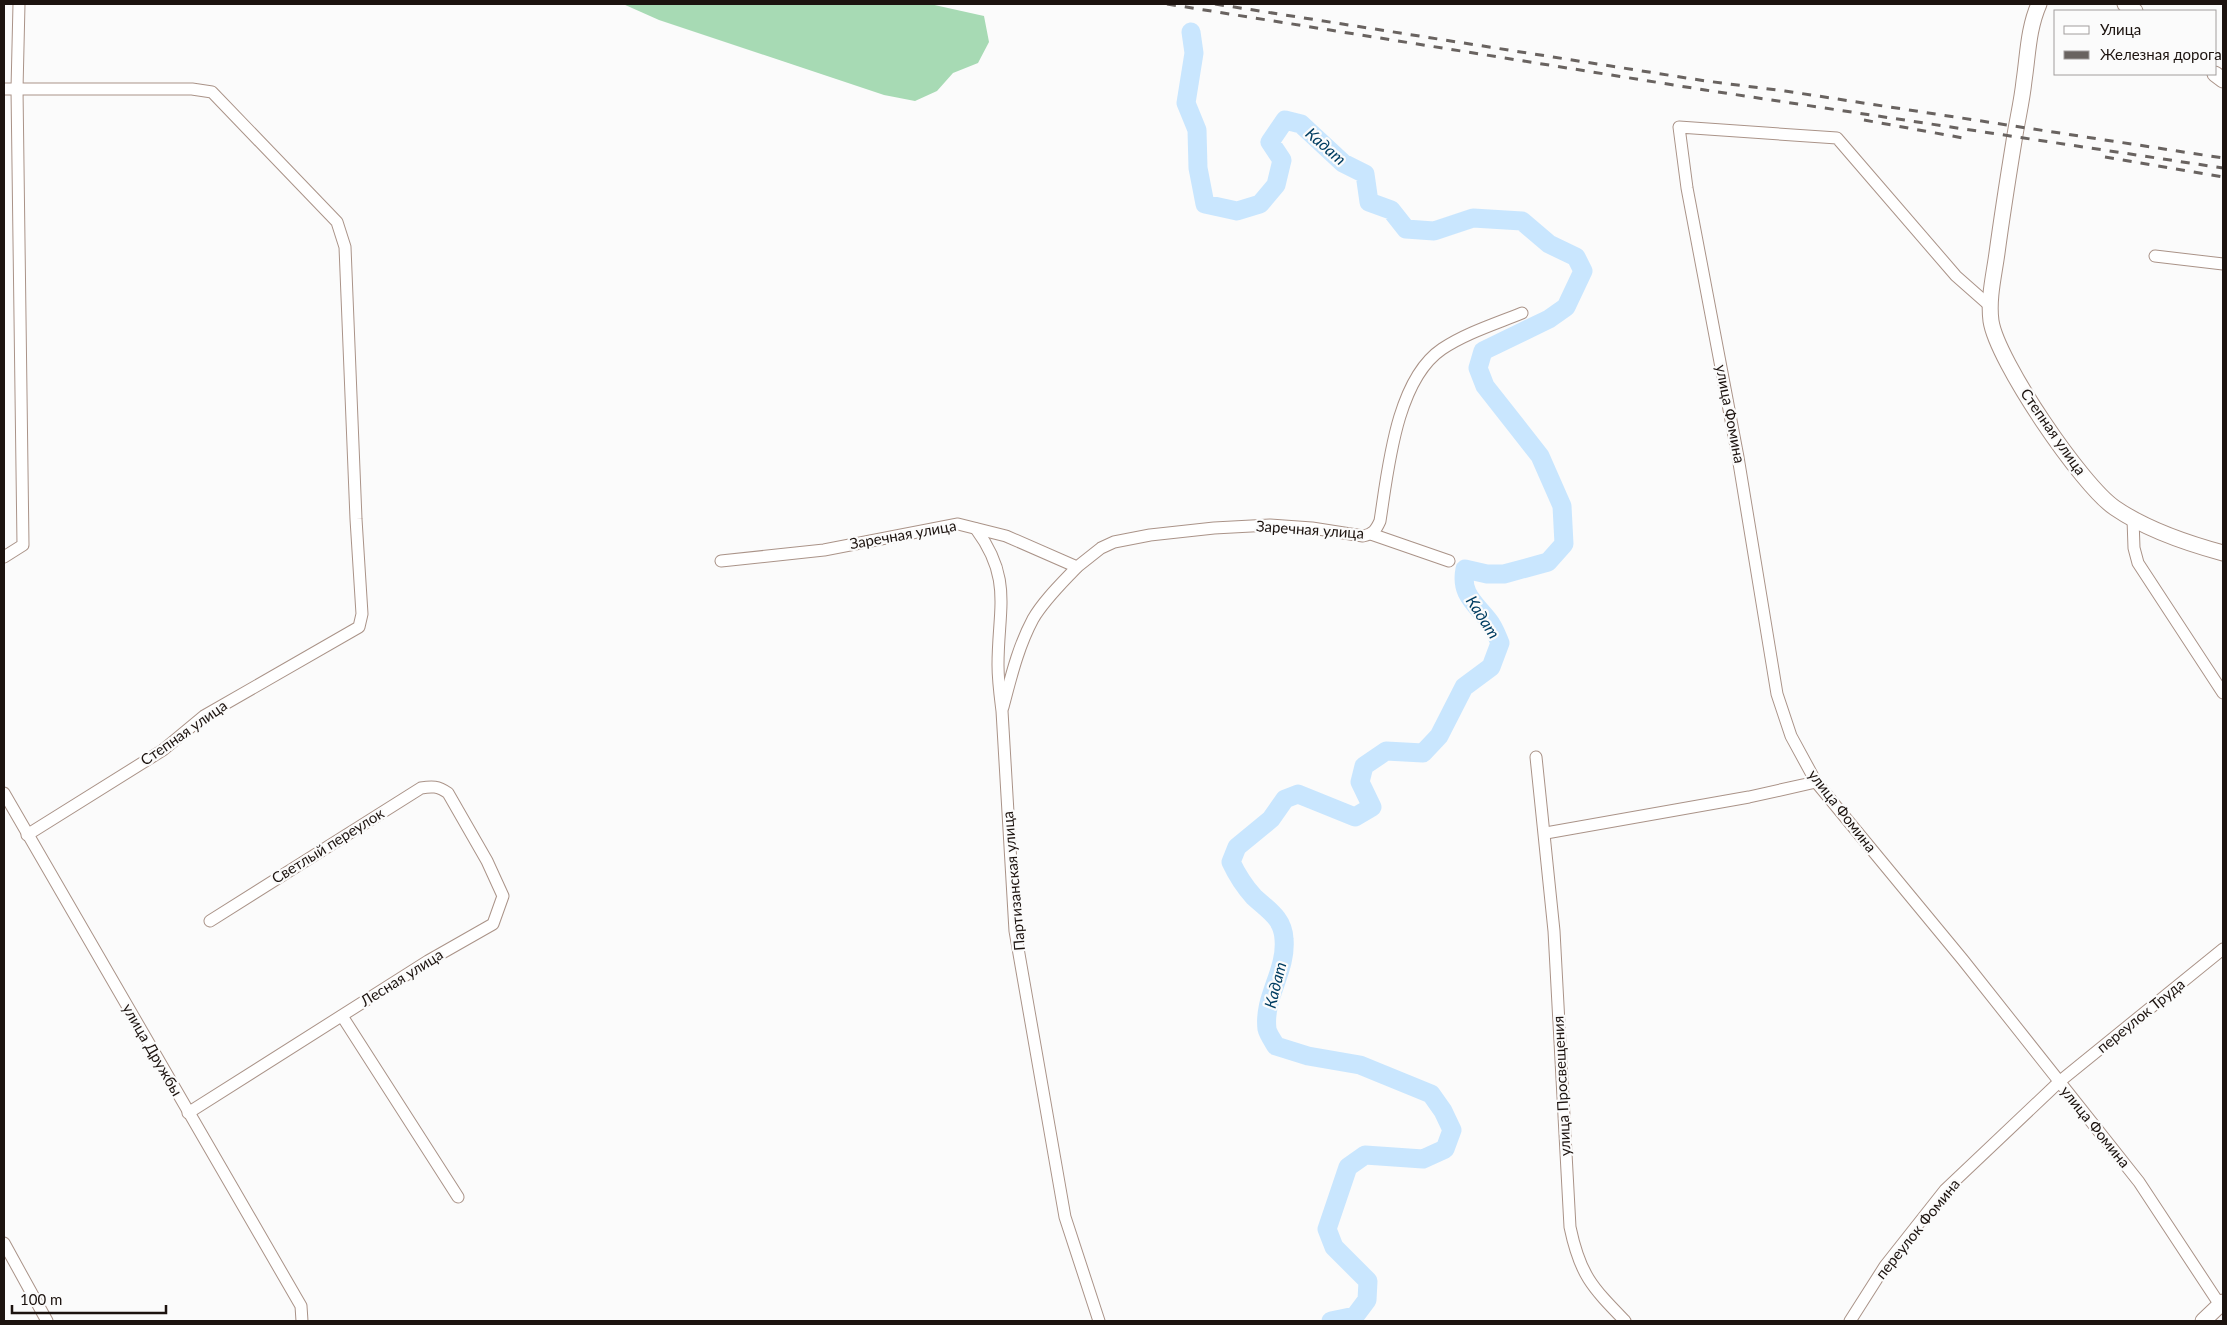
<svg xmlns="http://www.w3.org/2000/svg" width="2227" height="1325" font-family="Lato,sans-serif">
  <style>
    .forest { fill: #a7dab4 }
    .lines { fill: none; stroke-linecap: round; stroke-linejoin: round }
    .river { stroke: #c9e6fe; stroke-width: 19 }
    .minor-casing { stroke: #aa9388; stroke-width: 13 }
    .tertiary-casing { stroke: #aa9388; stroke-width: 17 }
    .minor { stroke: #fff; stroke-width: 11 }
    .tertiary { stroke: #fff; stroke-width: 15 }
    .rail { stroke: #696360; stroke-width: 3; stroke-dasharray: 9 9; stroke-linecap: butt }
    .labels { text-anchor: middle; stroke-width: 4.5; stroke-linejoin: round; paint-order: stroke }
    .street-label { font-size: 15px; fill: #1c130f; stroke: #fbfbfb }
    .water-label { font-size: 16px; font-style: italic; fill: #003d61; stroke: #fbfbfb }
  </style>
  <rect width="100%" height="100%" fill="#fbfbfb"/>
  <polygon class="forest" points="623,4 930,4 984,16 989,42 978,63 953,73 937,91 915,101 884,95 659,20"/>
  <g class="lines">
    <path class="river" d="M1191,32L1194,53L1186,103L1197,130L1198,168L1205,204L1237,211L1260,204L1276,185L1282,160L1270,142L1285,120L1301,124L1343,163L1365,174L1369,202L1391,210L1406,229L1434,231L1473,218L1522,221L1549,244L1576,257L1583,271L1566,307L1549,319L1483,351L1478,368L1485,386L1540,456L1562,506L1564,544L1548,562L1504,574H1487L1465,569C1460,594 1475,603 1489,621C1494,627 1497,636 1500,643L1491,667L1464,687L1439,736L1423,753L1386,751L1364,766L1360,782L1372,807L1355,817L1298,794L1285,799L1271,819L1237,847L1231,862C1237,875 1244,886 1254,897C1268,910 1283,918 1284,939C1287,971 1263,997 1267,1029C1268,1034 1273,1041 1276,1046L1308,1056L1360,1065L1431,1094L1443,1111L1452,1130L1445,1149L1423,1159L1365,1155L1348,1167L1327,1229L1334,1247L1368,1281L1367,1300L1355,1316L1331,1321"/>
    <g class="minor-casing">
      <g id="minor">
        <polyline points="4,89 192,89 212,92 337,222 345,247 356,519 362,614 359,627 204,716 163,750 27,835"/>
        <polyline points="2155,256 2223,264"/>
        <polyline points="1990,306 1956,276 1837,138 1679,127 1687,188 1738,457 1777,694 1791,736 1816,782 1963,960 2139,1182 2220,1305"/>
        <polyline points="2133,519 2134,548 2138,563 2223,693"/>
        <path d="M976,529C1013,579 998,609 998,665C998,681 1000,695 1002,711L1015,931L1065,1217L1099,1321"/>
        <polyline points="1371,534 1449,561"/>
        <polyline points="4,557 23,545 17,89 19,4"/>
        <path d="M721,561L824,550L958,524L1006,536L1077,567L1101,548L1114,542L1150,535L1214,528L1270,525L1312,528L1363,536C1373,534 1376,530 1380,521C1388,470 1396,380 1442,349C1466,333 1495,324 1522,313"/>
        <path d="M1003,707C1011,677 1018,647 1033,619C1044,600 1062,583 1077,567"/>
        <path d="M1536,757L1554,931L1570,1227C1580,1275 1592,1287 1625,1321"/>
        <polyline points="4,793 301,1306 302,1321"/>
        <polyline points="1546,833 1749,797 1816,782"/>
        <polyline points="342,1016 458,1197"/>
        <path d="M188,1113L428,961L493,924L503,896L487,861L448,793C438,786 432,786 421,788L210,921"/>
        <polyline points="4,1243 47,1321"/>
        <polyline points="1850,1321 1885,1266 1945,1190 2059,1082 2223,949"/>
      </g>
    </g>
    <g class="tertiary-casing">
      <g id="tertiary">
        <path d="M2039,4C2028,29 2028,55 2024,81C2022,101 2017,121 2014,141C2008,178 2002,216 1997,253C1994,275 1988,299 1991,321C1997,361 2082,486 2115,508C2147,530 2186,543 2223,553"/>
        <polyline points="2125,4 2135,11"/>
        <polyline points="2215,74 2223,80"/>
        <polyline points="2203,1321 2223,1302"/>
      </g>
    </g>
    <use href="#minor" class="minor"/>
    <use href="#tertiary" class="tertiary"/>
    <g class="rail">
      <polyline points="1167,4 1705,90 2223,168"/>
      <polyline points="1215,4 1706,81 1785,91 2223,158"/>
      <polyline points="1864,120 1963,138"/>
      <polyline points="2105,157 2223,177"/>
    </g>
  </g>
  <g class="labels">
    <g class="street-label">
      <text transform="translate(1730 414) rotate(79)" y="5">улица Фомина</text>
      <text transform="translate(2053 432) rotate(55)" y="5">Степная улица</text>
      <text transform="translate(1310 530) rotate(4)" y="5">Заречная улица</text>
      <text transform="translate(903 535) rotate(-10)" y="5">Заречная улица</text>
      <text transform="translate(184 733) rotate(-35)" y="5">Степная улица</text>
      <text transform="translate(1842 811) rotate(52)" y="5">улица Фомина</text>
      <text transform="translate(328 846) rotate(-32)" y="5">Светлый переулок</text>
      <text transform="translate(1014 881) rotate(-95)" y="5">Партизанская улица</text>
      <text transform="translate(402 978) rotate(-32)" y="5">Лесная улица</text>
      <text transform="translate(2141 1016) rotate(-39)" y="5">переулок Труда</text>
      <text transform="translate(152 1050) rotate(60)" y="5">улица Дружбы</text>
      <text transform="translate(1562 1086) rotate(-93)" y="5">улица Просвещения</text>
      <text transform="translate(2095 1127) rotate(51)" y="5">улица Фомина</text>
      <text transform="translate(1918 1229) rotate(-51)" y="5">переулок Фомина</text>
    </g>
    <g class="water-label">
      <text transform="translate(1326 146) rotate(41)" y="6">Кадат</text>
      <text transform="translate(1483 617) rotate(57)" y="6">Кадат</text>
      <text transform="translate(1275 985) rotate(-76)" y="6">Кадат</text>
    </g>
  </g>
  <rect width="2227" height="1325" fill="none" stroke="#1c130f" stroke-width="10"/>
  <rect x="2054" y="10" width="162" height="65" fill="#fbfbfb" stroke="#a29e9d"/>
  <rect x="2064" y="26" width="25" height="8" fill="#ffffff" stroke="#a29e9d"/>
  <text x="2100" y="35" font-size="15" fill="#1c130f">Улица</text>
  <rect x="2064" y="51" width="25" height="8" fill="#696360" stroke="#a29e9d"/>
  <text x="2100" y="60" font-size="15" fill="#1c130f">Железная дорога</text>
  <path d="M12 1305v8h154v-8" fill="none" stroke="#1c130f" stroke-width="2.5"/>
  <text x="20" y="1305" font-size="15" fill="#1c130f" stroke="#fbfbfb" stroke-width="4" paint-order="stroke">100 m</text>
</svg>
